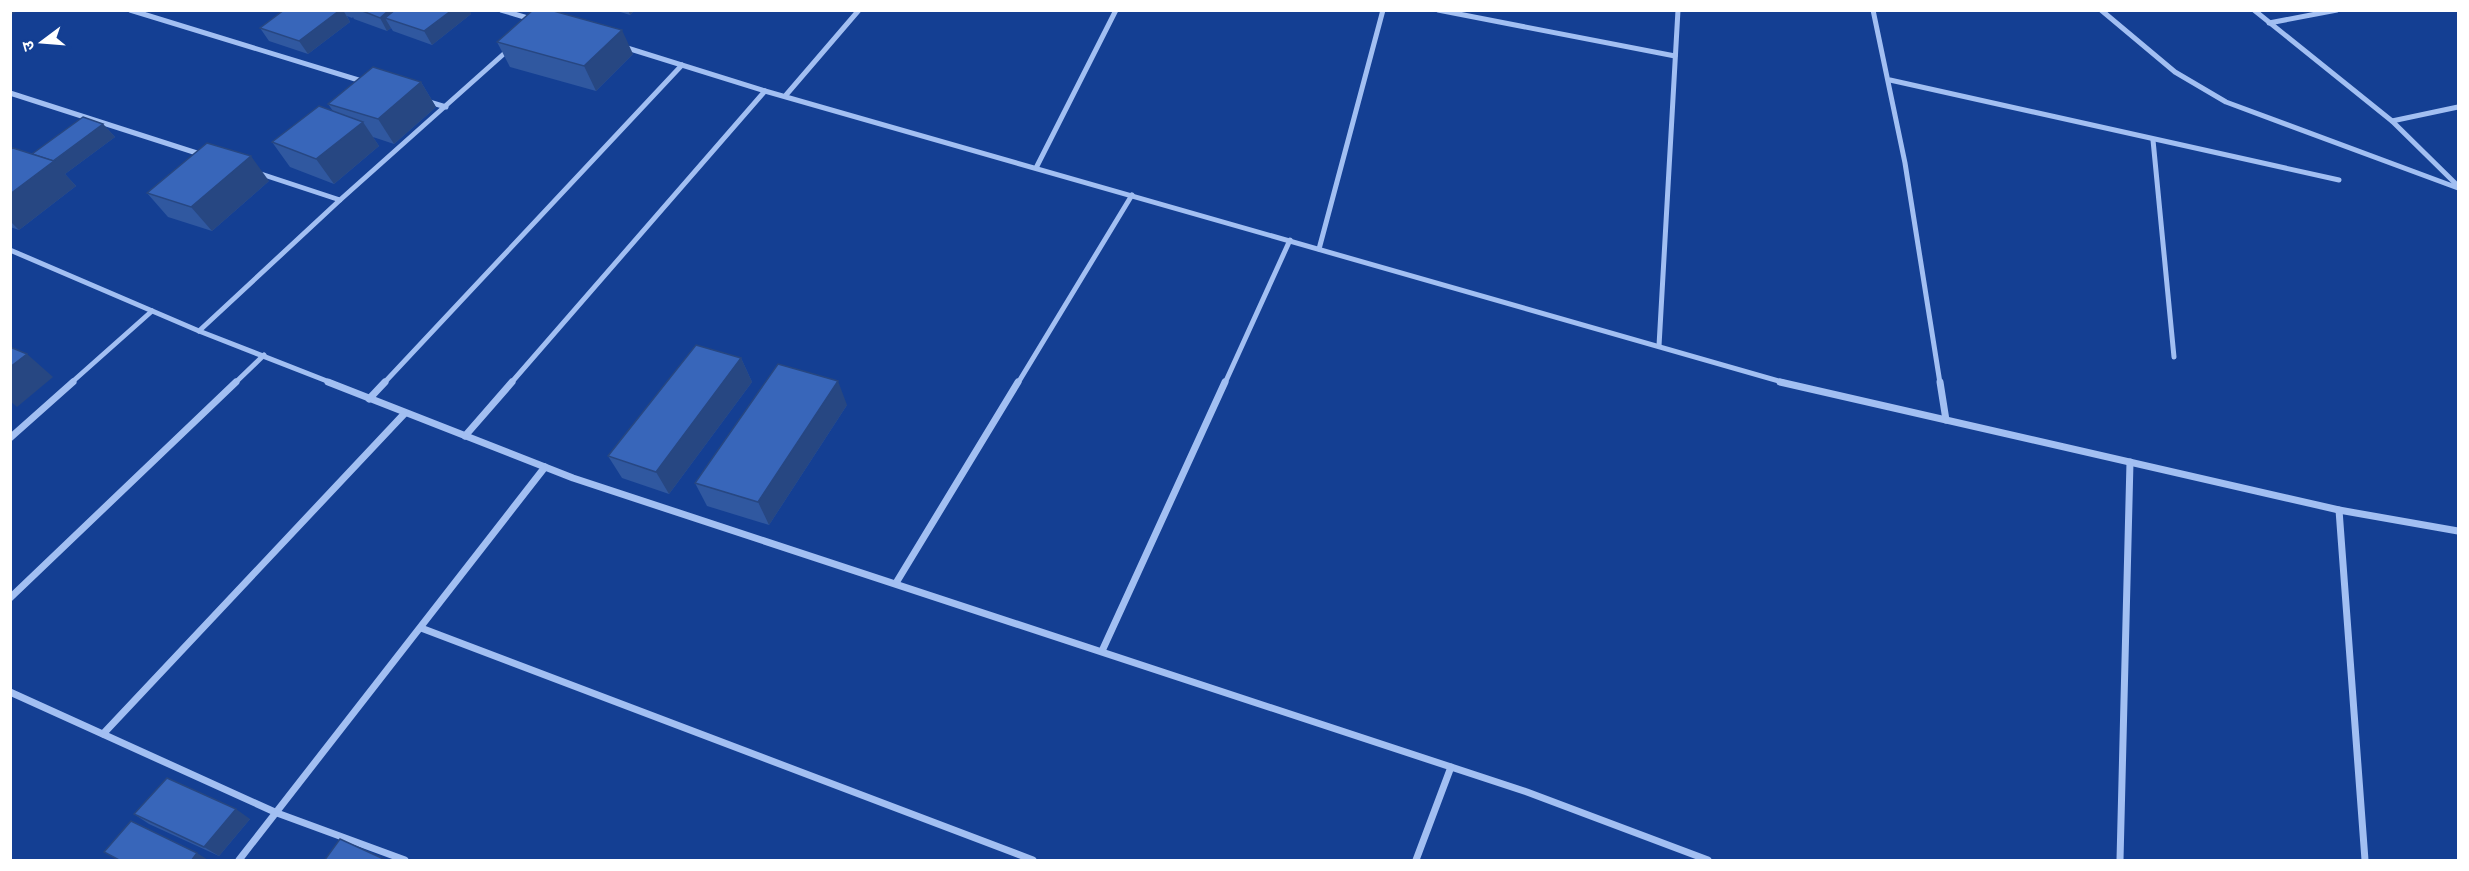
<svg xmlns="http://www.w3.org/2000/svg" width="2469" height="871" font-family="Overpass,'Noto Sans Devanagari',sans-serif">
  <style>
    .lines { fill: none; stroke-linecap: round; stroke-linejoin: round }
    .street-far1 { stroke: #a2bff2; stroke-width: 5 }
    .street { stroke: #a2bff2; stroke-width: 7 }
    .wall { fill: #3058a0 }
    .shaded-wall { fill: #274782 }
    .building { fill: #3866ba; stroke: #274782; stroke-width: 1.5 }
  </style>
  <rect width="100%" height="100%" fill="#143f93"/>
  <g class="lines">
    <g class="street-far1">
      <polyline points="130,10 365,82"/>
      <polyline points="501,10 531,19"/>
      <polyline points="1438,10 1675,56"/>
      <polyline points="1873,10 1905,163 1940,383"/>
      <polyline points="2101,10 2175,72 2226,102 2458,188"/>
      <polyline points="2254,10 2392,121 2458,186"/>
      <polyline points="2269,23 2337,10"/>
      <polyline points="624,47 765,91 1786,383"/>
      <polyline points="1890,80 2339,180"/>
      <polyline points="10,93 203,155"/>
      <polyline points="786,95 859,10"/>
      <polyline points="426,101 446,107"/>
      <polyline points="2392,121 2458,107"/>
      <polyline points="2153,140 2174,357"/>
      <polyline points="1036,168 1116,10"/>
      <polyline points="258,173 340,200"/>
      <polyline points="1319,249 1383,10"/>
      <polyline points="10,250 199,331 332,383"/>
      <polyline points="199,331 340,200 507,51"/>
      <polyline points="1659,346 1678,10"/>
      <polyline points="71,383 152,311"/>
      <polyline points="235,383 264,355"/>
      <polyline points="384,383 682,65"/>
      <polyline points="511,383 765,91"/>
      <polyline points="1018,383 1132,195"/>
      <polyline points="1225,383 1290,240"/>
    </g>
    <g class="street">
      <polyline points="328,382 573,478 1527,792 1708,860"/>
      <polyline points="1780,382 2339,510 2458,531"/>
      <polyline points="1940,382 1946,420"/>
      <polyline points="369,399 385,382"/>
      <polyline points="465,436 512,382"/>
      <polyline points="10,438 73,382"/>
      <polyline points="2339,510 2365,860"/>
      <polyline points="896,583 1018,382"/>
      <polyline points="10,598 236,382"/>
      <polyline points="421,628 1033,860"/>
      <polyline points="1102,651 1225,382"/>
      <polyline points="10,692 277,813 405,860"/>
      <polyline points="103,734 405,413"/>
      <polyline points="239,860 545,467"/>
      <polyline points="1416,860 1451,767"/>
      <polyline points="2120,860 2130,462"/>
    </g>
  </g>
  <g class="wall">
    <polygon points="284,10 469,10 471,14 432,45 393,31 391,28 387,31 354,19 353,17 352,18 347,16 350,22 308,54 269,41 260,28"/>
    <polygon points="614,10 635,10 630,15"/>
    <polygon points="497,42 633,54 596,91 510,67"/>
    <polygon points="421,82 436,107 394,144 373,137 379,146 334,184 290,167 272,142 333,111 328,104"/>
    <polygon points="103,124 115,137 65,174 76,186 19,230 10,227 10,149 32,154"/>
    <polygon points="269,181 212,231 168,217 147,193"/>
    <polygon points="741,358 752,382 669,494 622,478 608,456"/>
    <polygon points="847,405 769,525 707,506 695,483"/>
    <polygon points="134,814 250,819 219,856 149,824"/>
  </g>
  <g class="shaded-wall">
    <polygon points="10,10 19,10 10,16"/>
    <polygon points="340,10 343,10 350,22 308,54 299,41"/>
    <polygon points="389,10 415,10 385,18 391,28 387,31 380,18"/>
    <polygon points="452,10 469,10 471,14 432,45 424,31"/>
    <polygon points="628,10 635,10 630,15"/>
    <polygon points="622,30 633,54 596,91 584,66"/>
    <polygon points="421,82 436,107 394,144 378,119"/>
    <polygon points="363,122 379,146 334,184 316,159"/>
    <polygon points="103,124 115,137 65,174 76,186 19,230 10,221 10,194"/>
    <polygon points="251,156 269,181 212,231 191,207"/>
    <polygon points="27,354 53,377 17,407 10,401 10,367"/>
    <polygon points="741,358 752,382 669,494 656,472"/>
    <polygon points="838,381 847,405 769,525 758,502"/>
    <polygon points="236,809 250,819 219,856 204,847"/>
    <polygon points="197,853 210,861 191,861"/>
  </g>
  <g class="building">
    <polygon points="284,10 340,10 299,41 260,28"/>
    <polygon points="360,10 389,10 380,18"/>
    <polygon points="395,10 452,10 424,31 385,18"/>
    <polygon points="533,10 550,10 622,30 584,66 497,42"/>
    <polygon points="373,67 421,82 378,119 328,104"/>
    <polygon points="319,106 363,122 316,159 272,142"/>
    <polygon points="83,117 103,124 53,161 32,154"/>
    <polygon points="207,143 251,156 191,207 147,193"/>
    <polygon points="13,148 54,161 10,194 10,149"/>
    <polygon points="696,345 741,358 656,472 608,456"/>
    <polygon points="10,347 27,354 10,367"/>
    <polygon points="778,364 838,381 758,502 695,483"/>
    <polygon points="167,778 236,809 204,847 134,814"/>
    <polygon points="131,821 197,853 191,861 121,861 104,852"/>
    <polygon points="340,839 388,861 324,861"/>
  </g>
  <rect width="2469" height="871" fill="none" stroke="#ffffff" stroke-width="24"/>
  <g transform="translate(42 42) rotate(254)" stroke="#143f93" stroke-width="4.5" paint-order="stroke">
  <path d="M0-4.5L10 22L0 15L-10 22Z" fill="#ffffff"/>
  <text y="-9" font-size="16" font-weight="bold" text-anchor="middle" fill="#ffffff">उ</text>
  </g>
</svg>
